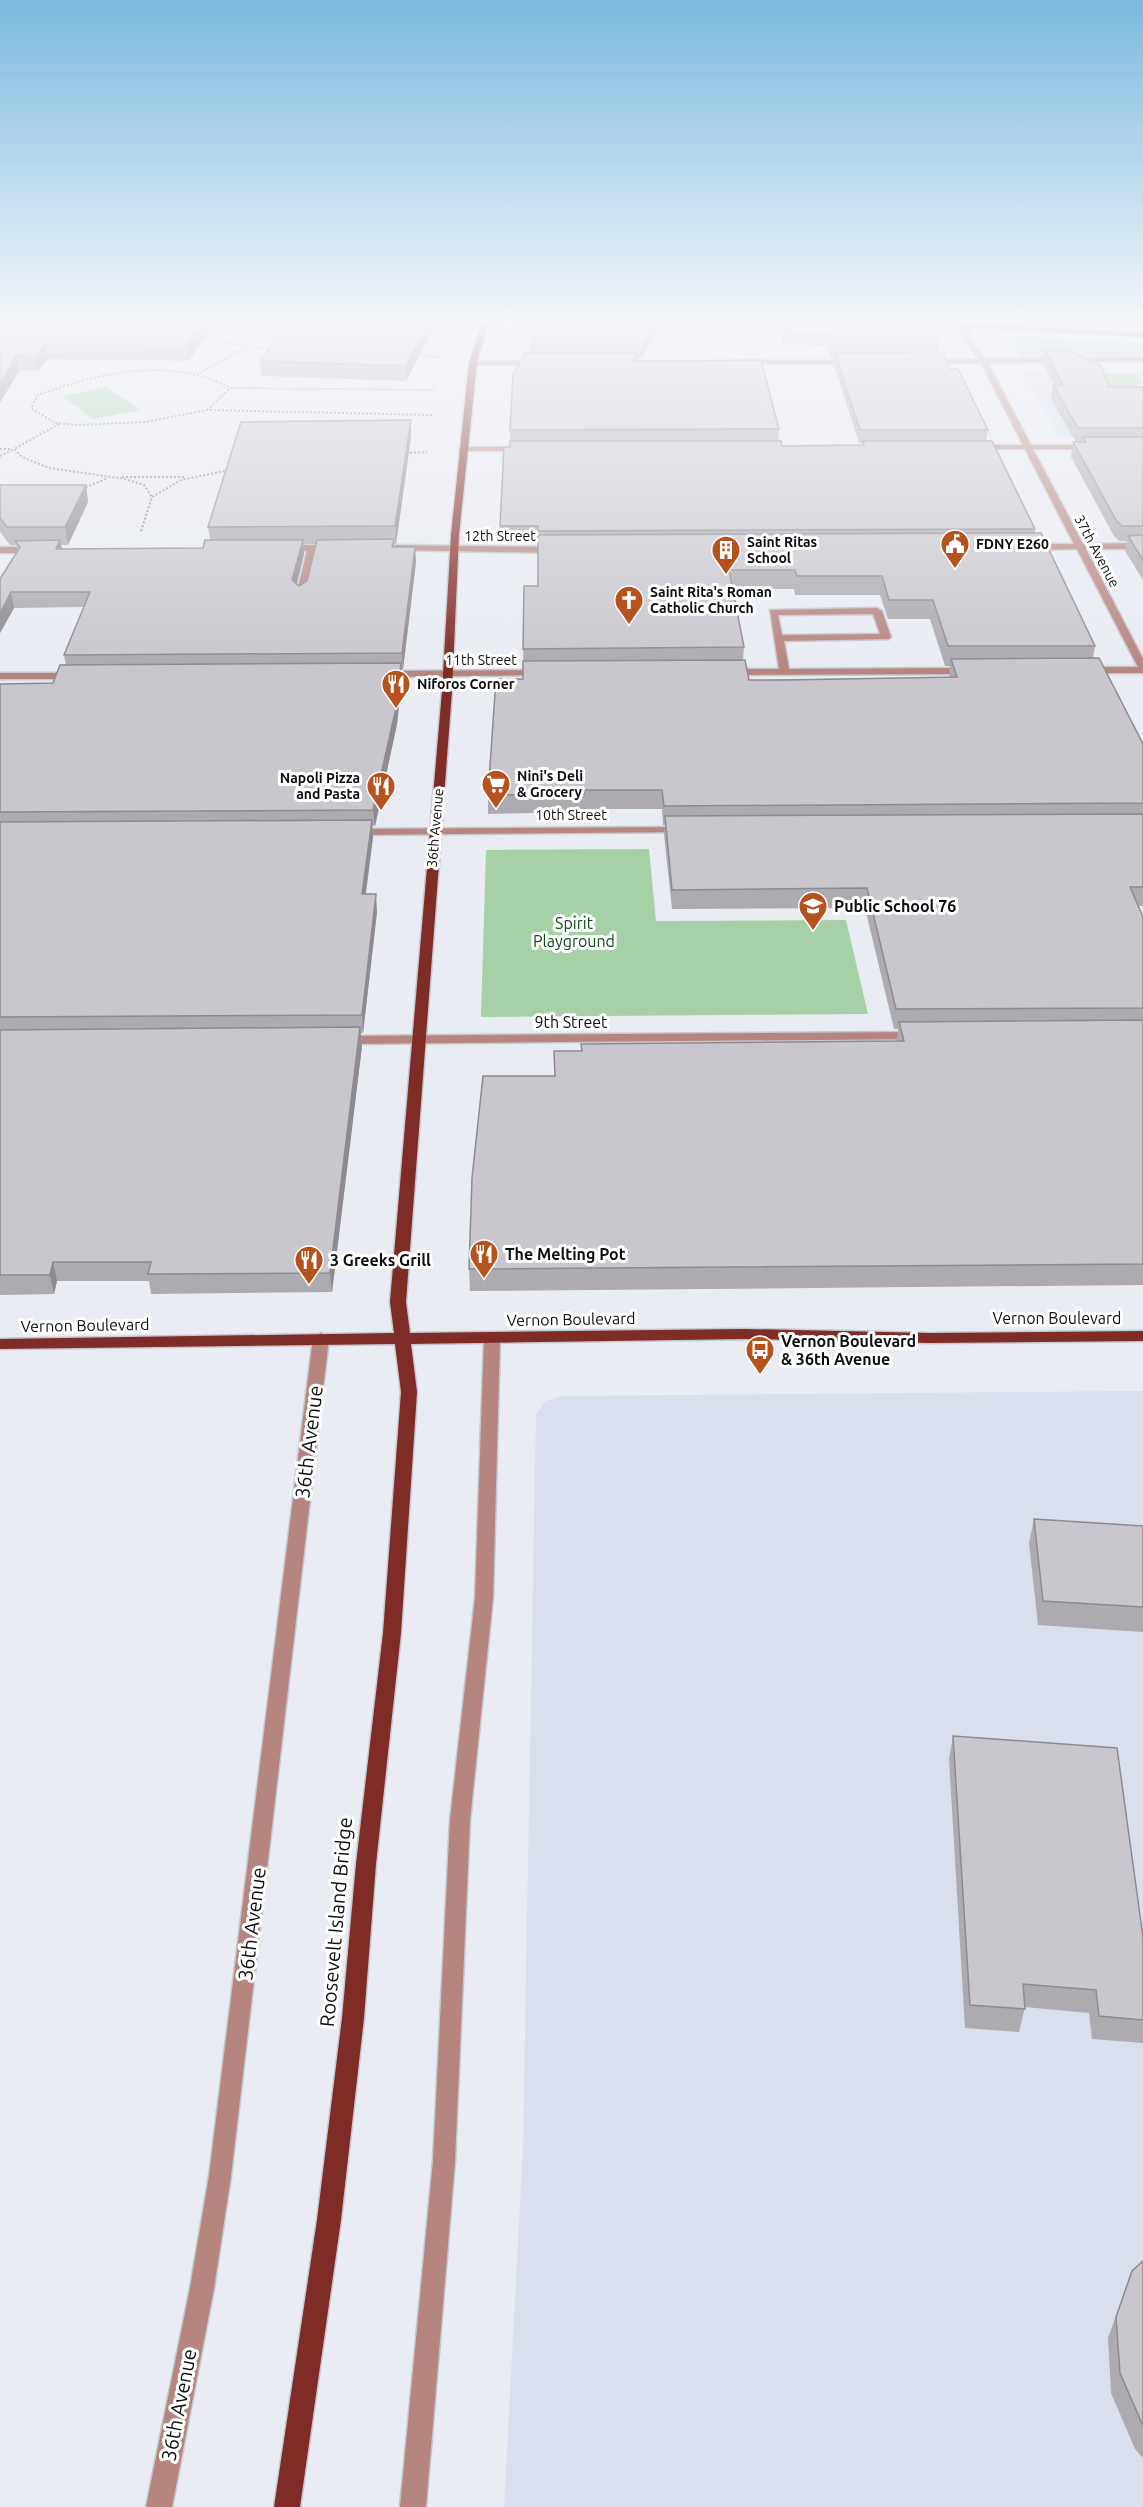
<svg xmlns="http://www.w3.org/2000/svg" width="1143" height="2507" font-family="Ubuntu,sans-serif">
  <style>
    .built { fill: #d9dfed }
    .green { fill: #a6d1a7 }
    .lines { fill: none; stroke-linecap: round; stroke-linejoin: round }
    .minor-casing { stroke: #c6c8cf; stroke-width: 3 }
    .major-casing { stroke: #c6c8cf; stroke-width: 3 }
    .path { stroke: #888a8f; stroke-width: 2; stroke-dasharray: 2 2; stroke-linecap: butt }
    .minor { fill: #b7857f; fill-rule: evenodd }
    .major { fill: #802c26; fill-rule: evenodd }
    .wall { fill: #adaab0; fill-rule: evenodd }
    .shaded-wall { fill: #8d8b90 }
    .building { fill: #c9c6cd; stroke: #8d8b90; stroke-width: 1.5 }
    .labels { text-anchor: middle; stroke-width: 6; stroke-linejoin: round; paint-order: stroke }
    .far-street-label { font-size: 14px; fill: #0d0e10; stroke: #fff }
    .far-poi-label { font-size: 14px; font-weight: bold; fill: #0d0e10; stroke: #fff; text-anchor: start }
    .poi-label { font-size: 16px; font-weight: bold; fill: #0d0e10; stroke: #fff; text-anchor: start }
    .park-label { font-size: 16px; fill: #094d15; stroke: #fff }
    .street-label { font-size: 16px; fill: #0d0e10; stroke: #fff }
    .near-street-label { font-size: 20px; fill: #0d0e10; stroke: #fff }
  </style>
  <rect width="100%" height="100%" fill="#e9ecf3"/>
  <g class="built">
    <polygon points="1022,373 1143,373 1143,437 1059,437"/>
    <polygon points="1143,1391 1143,2507 504,2507 523,2148 536,1415 545,1401 563,1396"/>
  </g>
  <g class="green">
    <polygon points="1019,336 1143,343 1143,356 1023,357 1019,353 1013,339"/>
    <polygon points="1090,373 1137,373 1143,384 1136,384 1137,387 1098,387"/>
    <polygon points="107,387 140,410 93,419 62,396"/>
    <polygon points="649,849 656,921 846,920 868,1014 481,1017 486,850"/>
  </g>
  <g class="lines">
    <g class="minor-casing">
      <g id="minor">
        <polygon points="958,318 965,318 971,338 985,359 1143,357 1143,361 988,363 1031,445 1090,445 1094,447 1090,449 1033,449 1083,544 1143,543 1143,549 1086,549 1143,659 1143,673 1086,673 1081,670 1086,667 1138,667 1077,549 1029,550 1025,547 1029,544 1074,544 1025,449 976,449 972,447 976,445 1023,445 981,363 926,364 922,362 926,360 978,359 963,338"/>
        <polygon points="743,360 854,360 858,362 854,364 740,364"/>
        <polygon points="473,361 539,361 543,363 539,365 470,365"/>
        <polygon points="463,447 523,447 527,449 523,451 460,451 459,449"/>
        <polygon points="285,545 333,545 337,548 333,551 316,551 304,598 296,596 307,551 282,550 282,546"/>
        <polygon points="396,545 558,547 562,550 558,553 393,550 393,546"/>
        <polygon points="0,547 36,547 40,550 36,553 0,553"/>
        <path d="M877,608L882,611L891,637L889,639L784,641L789,669L969,668L974,671L969,674L729,675L724,672L729,669H779L770,610ZM873,614L880,634L782,635L778,615Z"/>
        <polygon points="543,670 547,671 547,675 381,677 376,674 381,671"/>
        <polygon points="0,673 75,673 80,676 75,679 0,679"/>
        <polygon points="684,827 690,830 688,832 354,835 348,832 354,829"/>
        <polygon points="918,1032 925,1036 923,1039 342,1044 335,1040 342,1036"/>
        <polygon points="321,1333 329,1338 231,2176 214,2288 172,2507 146,2507 190,2288 209,2176 313,1338"/>
        <polygon points="492,1334 500,1339 493,1598 470,1820 455,2161 426,2507 400,2507 433,2161 450,1820 475,1598 484,1339"/>
      </g>
    </g>
    <g class="major-casing">
      <g id="major">
        <polygon points="483,318 490,318 477,363 459,535 452,691 406,1302 410,1333 745,1329 929,1333 1143,1331 1143,1341 929,1343 745,1339 411,1344 417,1392 401,1633 376,1864 364,2018 341,2220 300,2507 274,2507 317,2220 342,2018 356,1864 383,1633 401,1392 395,1344 0,1349 0,1339 394,1333 390,1302 442,691 451,535 469,363"/>
        <polygon points="912,321 1143,333 1143,337 910,324"/>
      </g>
    </g>
    <g class="path">
      <polyline points="199,339 272,349"/>
      <polyline points="417,356 441,357"/>
      <polyline points="199,373 248,347"/>
      <polyline points="207,410 230,388"/>
      <path d="M432,415L207,410L145,422L78,425L55,423L31,408L38,395C98,373 171,356 230,388L435,390"/>
      <polyline points="59,424 14,449 22,457 49,468 125,479 144,485 152,497"/>
      <polyline points="0,449 10,449"/>
      <polyline points="406,453 427,452"/>
      <polyline points="0,456 14,449"/>
      <polyline points="122,477 186,477"/>
      <polyline points="82,489 108,478"/>
      <polyline points="141,531 152,497 181,480 229,470"/>
    </g>
    <use href="#minor" class="minor"/>
    <use href="#major" class="major"/>
  </g>
  <g class="wall">
    <polygon points="0,318 439,318 406,381 262,376 260,361 282,329 213,327 188,361 48,359 37,371 19,371"/>
    <path d="M546,318H662L642,358H638V361L779,429L778,441L782,446L862,445L863,443H859L834,365V357H831L827,346L782,344L783,332L788,318L939,344L938,352L988,430L986,441L1035,529V533L1095,646L1093,658L1143,744V906H1138L1143,917V1285L470,1291L469,1269L554,1076L581,1051L897,1041L898,1029H894L865,908L672,909L664,835L665,825H663L662,809H584V812L488,814V795L523,679L524,586H538V538H500V526L510,441V430L530,353V345ZM733,589H794L795,595H880L888,619H930L945,666H950L949,677L749,680L743,660L744,647Z"/>
    <polygon points="1098,318 1143,318 1143,321"/>
    <polygon points="1045,350 1109,387 1143,387 1143,580 1125,551 1127,541 1119,541 1114,536 1071,457 1073,442 1076,442 1051,399 1053,385 1054,385 1043,364"/>
    <path d="M411,437L396,544H394V547H415L416,562L403,669H402V679L397,724L375,826H372L373,837L366,894L377,912L363,1033H361L362,1046L332,1292L151,1294L149,1281H57L54,1294L0,1295V684L53,683L66,665L64,655L84,607L14,608L0,633V579L17,552L16,545H10L0,532V485H86L88,502L68,545H61L62,549L203,548L210,540L208,527ZM303,544H316L307,581L299,586L297,584L304,554Z"/>
    <polygon points="1034,1519 1143,1526 1143,1632 1038,1625 1029,1543"/>
    <polygon points="953,1736 1143,1937 1143,2043 1092,2039 1089,2013 1025,2007 1019,2032 965,2028 949,1759"/>
    <polygon points="1143,2261 1143,2458 1135,2449 1111,2393 1108,2338 1132,2271"/>
  </g>
  <g class="shaded-wall">
    <polygon points="208,318 212,318 213,327 188,361 186,347"/>
    <polygon points="431,318 439,318 406,381 406,366"/>
    <polygon points="656,318 662,318 642,358 643,344"/>
    <polygon points="45,345 48,359 37,371 35,357"/>
    <polygon points="16,356 19,371 0,403 0,384"/>
    <polygon points="411,420 411,437 396,544 395,526"/>
    <polygon points="86,485 88,502 68,545 65,527"/>
    <polygon points="60,540 63,555 56,549"/>
    <polygon points="303,540 304,554 294,595 292,580"/>
    <polygon points="415,547 416,562 403,669 402,653"/>
    <polygon points="11,592 14,608 0,633 0,613"/>
    <polygon points="401,663 402,679 397,724 375,826 373,810"/>
    <polygon points="372,820 373,837 363,912 362,894"/>
    <polygon points="376,894 377,912 363,1033 362,1015"/>
    <polygon points="360,1027 362,1046 332,1292 330,1273"/>
    <polygon points="53,1262 57,1281 54,1294 50,1275"/>
  </g>
  <g class="building">
    <polygon points="0,318 208,318 186,347 45,345 35,357 16,356 0,384"/>
    <polygon points="289,318 431,318 406,366 260,361"/>
    <polygon points="546,318 656,318 643,344 530,345"/>
    <polygon points="788,318 929,318 939,344 832,345 828,334 783,332"/>
    <polygon points="1045,350 1066,350 1101,366 1109,387 1143,387 1143,428 1078,428 1053,385 1063,385"/>
    <polygon points="942,352 949,369 958,369 988,430 860,430 835,353"/>
    <polygon points="525,353 638,353 634,361 761,360 779,429 510,430 513,374"/>
    <polygon points="411,420 395,526 208,527 241,422"/>
    <polygon points="1083,437 1143,437 1143,526 1122,526 1116,520 1073,442 1086,442"/>
    <polygon points="510,441 781,441 782,446 864,445 863,441 992,441 1035,529 538,531 538,526 500,526 504,447 510,447"/>
    <polygon points="0,485 86,485 65,527 7,527 0,518"/>
    <polygon points="1041,533 1095,646 948,646 933,600 889,600 882,576 797,576 795,570 729,570 744,647 523,649 524,586 538,586 538,535"/>
    <polygon points="1143,535 1143,560 1128,536"/>
    <polygon points="394,539 392,547 415,547 402,653 64,655 90,592 11,592 0,613 0,579 20,547 15,541 60,540 56,549 203,548 205,540 303,540 292,580 299,586 307,581 317,540"/>
    <polygon points="1099,658 1143,744 1143,803 664,806 662,790 584,790 584,794 488,795 496,679 523,679 523,661 745,660 749,680 784,680 957,677 951,659"/>
    <polygon points="401,663 396,708 373,810 0,812 0,684 53,683 60,665"/>
    <polygon points="1143,814 1143,887 1130,887 1143,917 1143,1008 896,1009 867,888 672,890 665,816"/>
    <polygon points="372,820 362,894 376,894 362,1015 0,1017 0,822"/>
    <polygon points="1143,1020 1143,1264 469,1269 472,1178 483,1076 555,1076 554,1051 582,1051 581,1044 904,1041 899,1022"/>
    <polygon points="360,1027 330,1273 148,1274 151,1262 53,1262 50,1275 0,1275 0,1030"/>
    <polygon points="1034,1519 1143,1526 1143,1607 1043,1601"/>
    <polygon points="953,1736 1117,1748 1143,1937 1143,2020 1099,2016 1096,1990 1023,1984 1025,2009 970,2005"/>
    <polygon points="1143,2261 1143,2426 1120,2373 1116,2317 1132,2271"/>
  </g>
  <linearGradient id="sky" x2="0" y2="1"><stop stop-color="#79bade"/><stop offset="0.48" stop-color="#f5f6fa"/><stop offset="1" stop-color="#f5f6fa" stop-opacity="0"/></linearGradient>
  <rect width="1143" height="669" fill="url(#sky)"/>
  <defs>
    <g id="civic-pin" transform="scale(1.5)"><path d="M0 17L-7.5 6A9.5 9.5 0 1 1 7.5 6Z" fill="#b6521d" stroke="#fff"/><path d="M-.6-6.5H3V-4.5H.6V-3L4-1V1h2V6H-6V1h2V-1L-.6-3ZM-1.2 2.5V6h2.4V2.5Z" fill="#fff"/></g>
    <g id="building-pin" transform="scale(1.5)"><path d="M0 17L-7.5 6A9.5 9.5 0 1 1 7.5 6Z" fill="#b6521d" stroke="#fff"/><path d="M-4-6H4V6H1V3H-1V6H-4ZM-2.5-4.3h1.7v1.8h-1.7ZM.8-4.3h1.7v1.8H.8ZM-2.5-1h1.7V.8h-1.7ZM.8-1h1.7V.8H.8Z" fill="#fff"/></g>
    <g id="church-pin" transform="scale(1.5)"><path d="M0 17L-7.5 6A9.5 9.5 0 1 1 7.5 6Z" fill="#b6521d" stroke="#fff"/><path d="M-1.2-6h2.4v3.5h3.3v2.4h-3.3V6h-2.4V-.1h-3.3v-2.4h3.3Z" fill="#fff"/></g>
    <g id="restaurant-pin" transform="scale(1.5)"><path d="M0 17L-7.5 6A9.5 9.5 0 1 1 7.5 6Z" fill="#b6521d" stroke="#fff"/><path d="M-5-6h1v4h1v-4h1v4h1v-4h1v5L-1.5 .5V6h-2V.5L-5-1ZM5-6V6H3V1.5H1.5Q1.5-4 5-6Z" fill="#fff"/></g>
    <g id="supermarket-pin" transform="scale(1.5)"><path d="M0 17L-7.5 6A9.5 9.5 0 1 1 7.5 6Z" fill="#b6521d" stroke="#fff"/><path d="M-6-5.5h2.5l.6 2H6L4.5 2H-2.5L-4.4-4H-6ZM-1.5 3.2a1.3 1.3 0 1 0 .1 0ZM3 3.2a1.3 1.3 0 1 0 .1 0Z" fill="#fff"/></g>
    <g id="school-pin" transform="scale(1.5)"><path d="M0 17L-7.5 6A9.5 9.5 0 1 1 7.5 6Z" fill="#b6521d" stroke="#fff"/><path d="M0-5L7-2L0 1L-7-2ZM-4 1L0 2.5L4 1V4Q0 6-4 4Z" fill="#fff"/></g>
    <g id="bus-pin" transform="scale(1.5)"><path d="M0 17L-7.5 6A9.5 9.5 0 1 1 7.5 6Z" fill="#b6521d" stroke="#fff"/><path d="M-5-6H5V4H4V6H2V4H-2V6H-4V4H-5ZM-3.5-4V0h7V-4ZM-3.5 1.2v1.5H-2V1.2ZM2 1.2v1.5H3.5V1.2Z" fill="#fff"/></g>
  </defs>
  <g fill-rule="evenodd">
    <use href="#civic-pin" x="955" y="544"/>
    <use href="#building-pin" x="726" y="550"/>
    <use href="#church-pin" x="629" y="600"/>
    <use href="#restaurant-pin" x="396" y="684"/>
    <use href="#supermarket-pin" x="496" y="784"/>
    <use href="#restaurant-pin" x="381" y="786"/>
    <use href="#school-pin" x="813" y="906"/>
    <use href="#restaurant-pin" x="484" y="1254"/>
    <use href="#restaurant-pin" x="309" y="1260"/>
    <use href="#bus-pin" x="760" y="1350"/>
  </g>
  <g class="labels">
    <g class="far-street-label">
      <text x="500" y="541">12th Street</text>
      <text transform="translate(1097 551) rotate(62)" y="5">37th Avenue</text>
      <text x="481" y="665">11th Street</text>
      <text x="571" y="820">10th Street</text>
      <text transform="translate(435 828) rotate(-85)" y="5">36th Avenue</text>
    </g>
    <g class="far-poi-label">
      <text x="747" y="547">Saint Ritas<tspan x="747" dy="16">School</tspan></text>
      <text x="976" y="549">FDNY E260</text>
      <text x="650" y="597">Saint Rita's Roman<tspan x="650" dy="16">Catholic Church</tspan></text>
      <text x="417" y="689">Niforos Corner</text>
      <text x="517" y="781">Nini's Deli<tspan x="517" dy="16">&amp; Grocery</tspan></text>
      <text x="360" y="783" text-anchor="end">Napoli Pizza<tspan x="360" dy="16">and Pasta</tspan></text>
    </g>
    <g class="poi-label">
      <text x="834" y="912">Public School 76</text>
      <text x="505" y="1260">The Melting Pot</text>
      <text x="330" y="1266">3 Greeks Grill</text>
      <text x="781" y="1347">Vernon Boulevard<tspan x="781" dy="18">&amp; 36th Avenue</tspan></text>
    </g>
    <g class="park-label">
      <text x="574" y="929">Spirit<tspan x="574" dy="18">Playground</tspan></text>
    </g>
    <g class="street-label">
      <text x="571" y="1028">9th Street</text>
      <text x="1057" y="1324">Vernon Boulevard</text>
      <text transform="translate(571 1319) rotate(-1)" y="6">Vernon Boulevard</text>
      <text transform="translate(85 1325) rotate(-1)" y="6">Vernon Boulevard</text>
    </g>
    <g class="near-street-label">
      <text transform="translate(309 1442) rotate(-83)" y="7">36th Avenue</text>
      <text transform="translate(336 1922) rotate(-85)" y="7">Roosevelt Island Bridge</text>
      <text transform="translate(252 1924) rotate(-83)" y="7">36th Avenue</text>
      <text transform="translate(179 2405) rotate(-79)" y="7">36th Avenue</text>
    </g>
  </g>
</svg>
